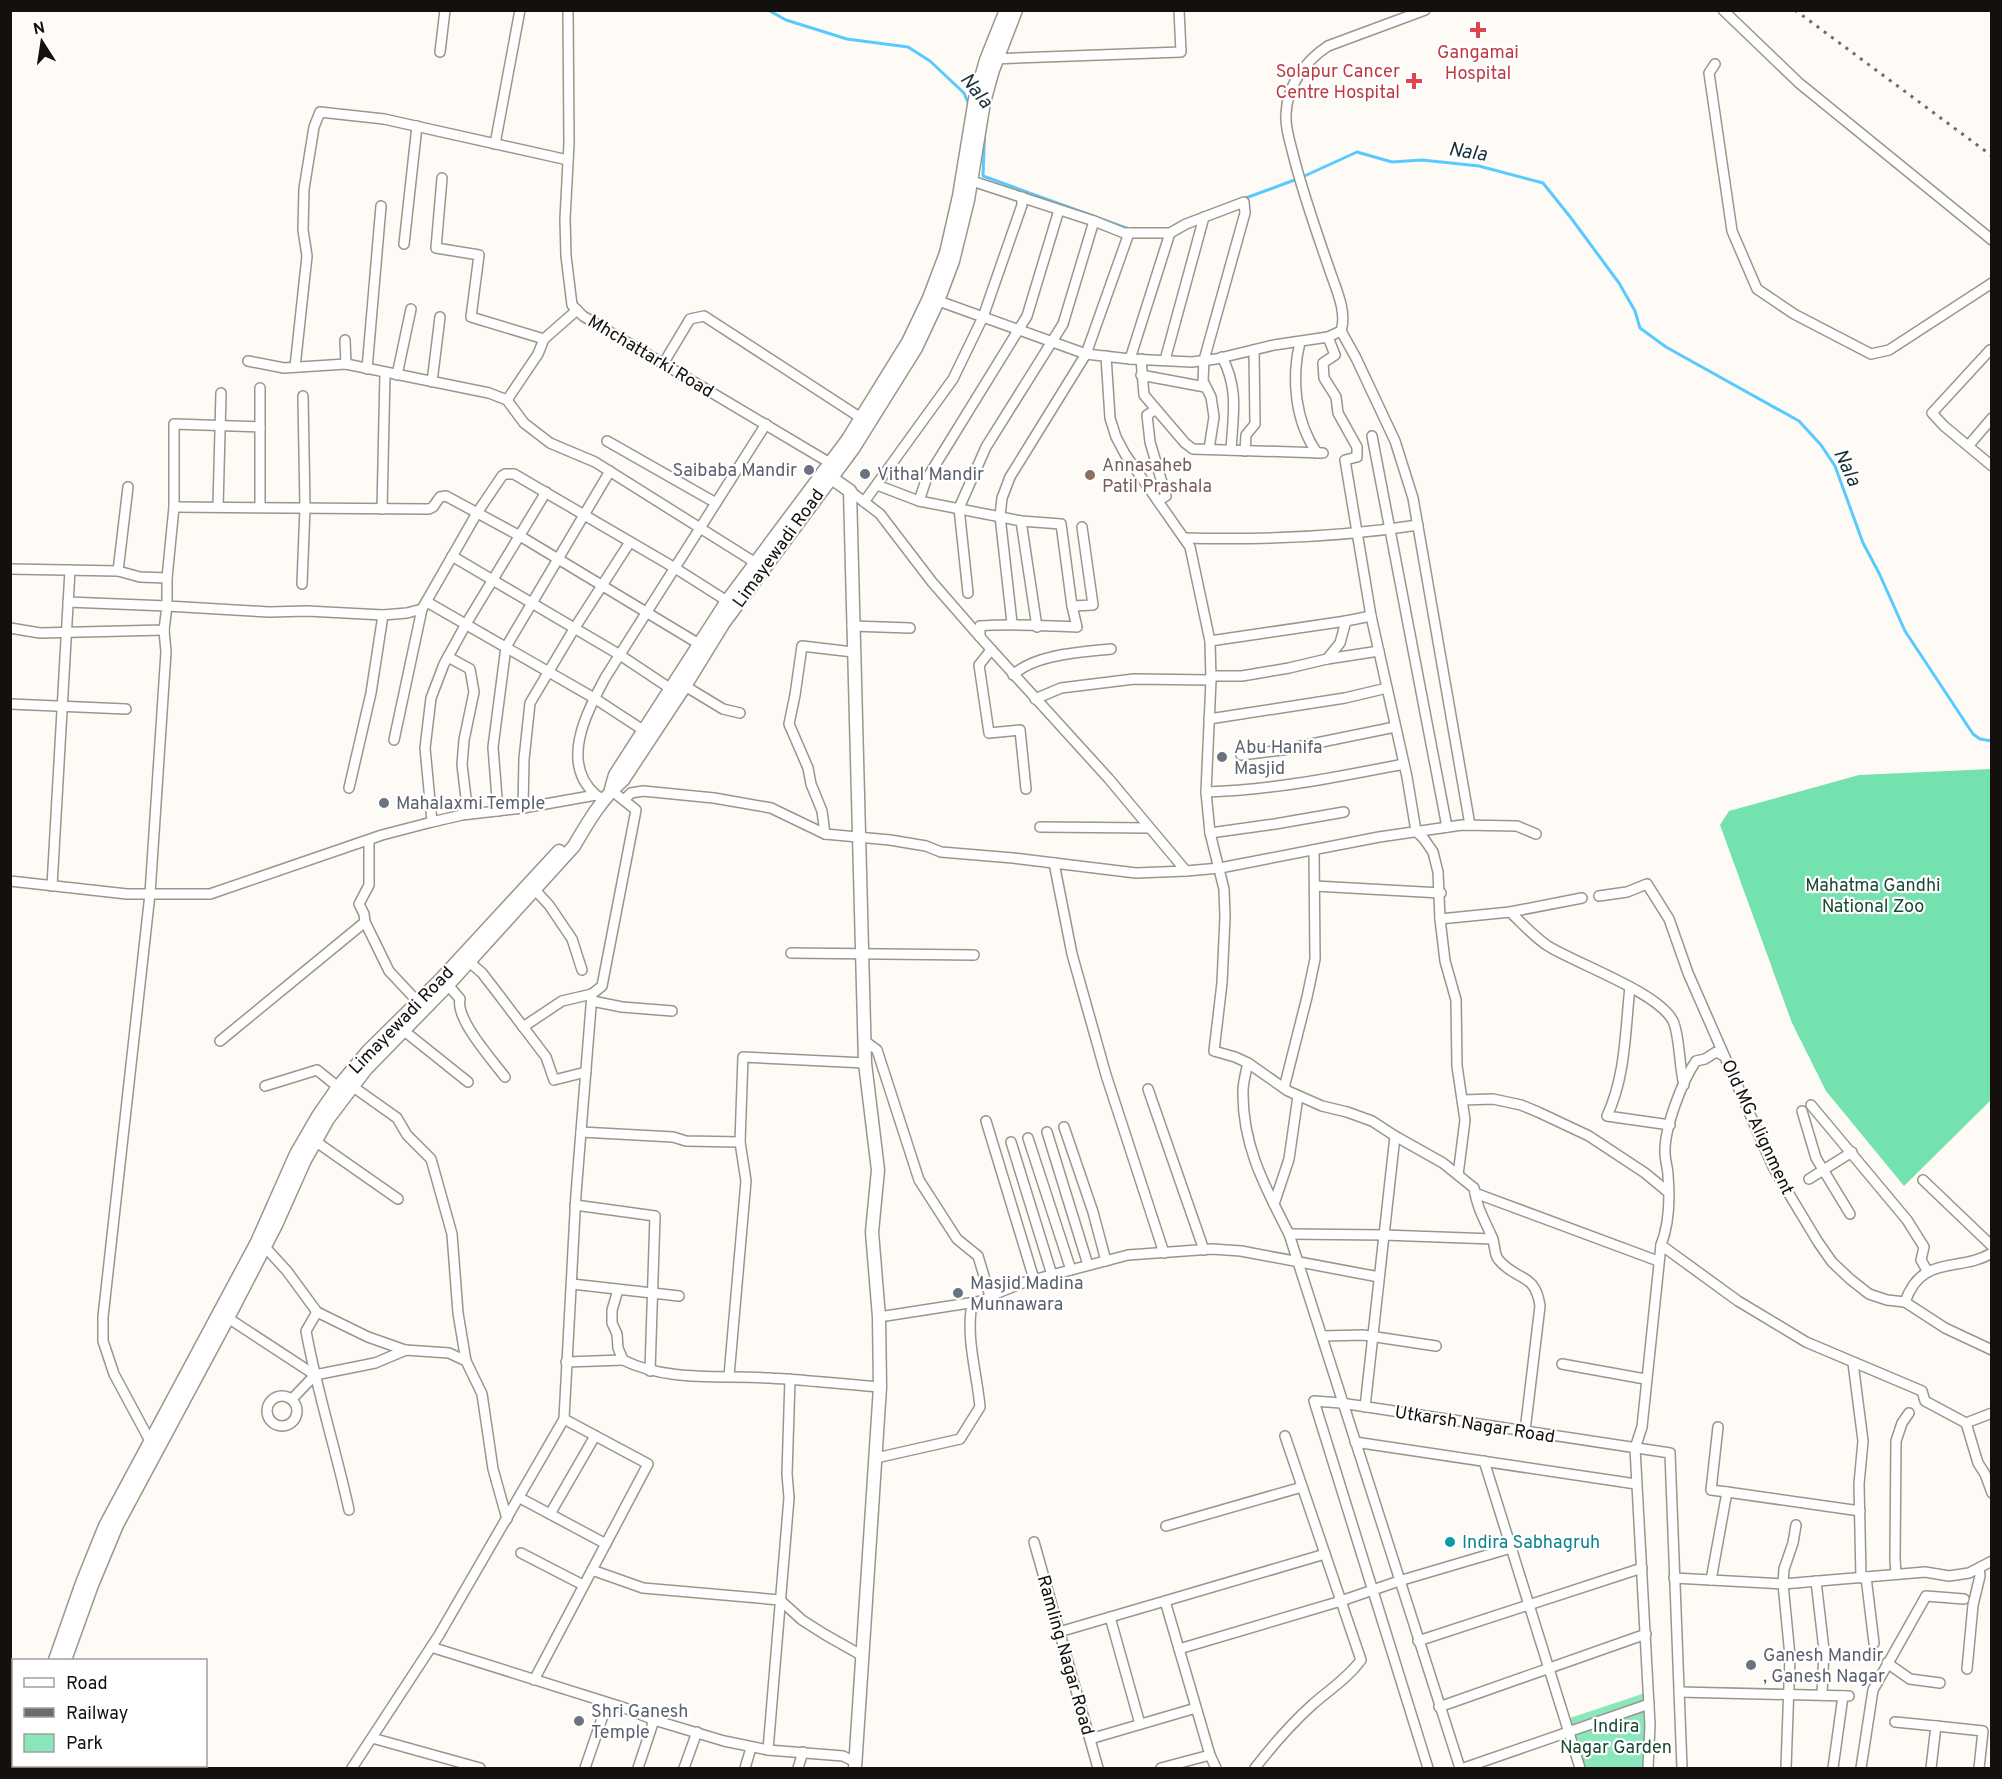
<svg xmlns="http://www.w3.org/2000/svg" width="2002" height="1779" font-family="Overpass,sans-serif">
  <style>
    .green { fill: #8ae7bb }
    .forest { fill: #73e2af }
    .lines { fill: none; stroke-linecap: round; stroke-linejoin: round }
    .stream { stroke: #57cafe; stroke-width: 3 }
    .minor-casing { stroke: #9c958c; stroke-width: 12 }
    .tertiary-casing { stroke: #9c958c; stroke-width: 15 }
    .minor { stroke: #fff; stroke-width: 9 }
    .tertiary { stroke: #fff; stroke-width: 12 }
    .rail { stroke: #6e6b68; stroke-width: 3; stroke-dasharray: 3 6; stroke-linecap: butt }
    .health-dot { fill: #e0444e; stroke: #fff; stroke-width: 2 }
    .worship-dot { fill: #6b7280; stroke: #fff; stroke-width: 2 }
    .education-dot { fill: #8d6e63; stroke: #fff; stroke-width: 2 }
    .culture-dot { fill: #0f9aa8; stroke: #fff; stroke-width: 2 }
    .labels { text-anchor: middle; stroke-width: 4.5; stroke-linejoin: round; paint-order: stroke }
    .health-label { font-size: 18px; fill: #be3a42; stroke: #fff }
    .street-label { font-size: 18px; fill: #13100d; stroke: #fff }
    .education-label { font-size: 18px; fill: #785e54; stroke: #fff; text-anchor: start }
    .worship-label { font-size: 18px; fill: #5b616d; stroke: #fff; text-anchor: start }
    .park-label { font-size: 18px; fill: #1a4935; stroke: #fff }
    .culture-label { font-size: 18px; fill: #0d838f; stroke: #fff; text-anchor: start }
    .water-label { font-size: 20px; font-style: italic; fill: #1c303a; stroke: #fff }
  </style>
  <rect width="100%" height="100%" fill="#fefbf7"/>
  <polygon class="green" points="1648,1692 1648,1768 1580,1768 1564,1720"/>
  <polygon class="forest" points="1991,769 1991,1100 1904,1186 1826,1091 1792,1023 1720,825 1729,811 1859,775"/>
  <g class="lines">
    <g class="stream">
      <polyline points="768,10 786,20 847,39 908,47 930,61 964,93 969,105"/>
      <polyline points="985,123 983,176 1129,229"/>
      <polyline points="1243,199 1300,178 1357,152 1392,162 1422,160 1479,166 1543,183 1571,218 1619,283 1635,311 1640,328 1666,347 1799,421 1821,445 1835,466 1863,543 1879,573 1905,631 1973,734 1980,739 1992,741"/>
    </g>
    <g class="minor-casing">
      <g id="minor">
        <polyline points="568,10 569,143 565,219 566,256 572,305 583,316 830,463"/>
        <polyline points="1723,10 1799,83 1992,240"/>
        <polyline points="440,52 445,10"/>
        <polyline points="992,59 1181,52 1179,10"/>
        <polyline points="1715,64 1709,73 1732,231 1757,289 1794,314 1871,354 1889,350 1992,283"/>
        <polyline points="495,144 520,10"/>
        <polyline points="442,178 436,248 479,255 471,317 544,339"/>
        <polyline points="972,181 1094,221 1124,233 1170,233 1186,224 1244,202 1245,213 1204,360 1203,381 1211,397 1214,417 1209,449"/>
        <polyline points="404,244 417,126"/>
        <path d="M933,299L1086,354L1130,359L1192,362L1216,359L1274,345L1328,337L1341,331C1347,313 1337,291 1331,274C1317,233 1302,192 1292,150C1289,139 1285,126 1286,114C1287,86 1305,61 1328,46L1425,10"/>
        <polyline points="1341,331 1356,358 1395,441 1413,498 1470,825"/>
        <polyline points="1328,337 1335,355 1323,363 1324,378 1336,397 1338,413 1357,447 1357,457 1345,460 1371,616 1407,777 1416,831 1424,839 1433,852 1438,872 1440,919 1445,961 1456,1000 1457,1066 1465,1120 1458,1175"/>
        <polyline points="345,340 346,364 489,393 507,400 524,423 550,443 595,462 759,565"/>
        <path d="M1300,342C1291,379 1295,421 1317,453"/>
        <polyline points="1990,350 1932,413 1944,426 1992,466"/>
        <path d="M1106,356L1110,418L1116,437L1125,454L1190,547L1210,641L1211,680L1206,792L1210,833L1224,889L1225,917L1222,983L1214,1051L1235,1057L1248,1063L1288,1091L1322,1106L1347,1112L1372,1121L1395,1136L1443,1163L1474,1188C1477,1208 1484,1219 1492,1237C1495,1244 1494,1253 1498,1259C1516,1282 1535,1271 1540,1306L1525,1431"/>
        <path d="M1222,357C1239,389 1233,415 1231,450"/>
        <polyline points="1130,359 1170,233"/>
        <polyline points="1141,359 1144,395 1185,443 1193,449 1323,453"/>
        <polyline points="1165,360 1204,217"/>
        <polyline points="248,361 284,368 346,364"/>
        <polyline points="663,364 690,319 704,316 861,418"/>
        <polyline points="295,367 307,256 303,230 304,189 314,127 320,112 384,119 568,160"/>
        <polyline points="367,369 381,206"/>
        <polyline points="397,375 411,309"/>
        <polyline points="1141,375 1205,387"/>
        <polyline points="432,382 440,317"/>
        <polyline points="260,388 260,507"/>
        <polyline points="507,400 538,354 544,339 577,310"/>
        <polyline points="1155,410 1147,415 1150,442 1166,496 1158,501"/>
        <polyline points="260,427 174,424 174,507 167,578 167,606 269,612 307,611 383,615 407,613 422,609 477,513 502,476 505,474 514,474 675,568 727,601"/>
        <polyline points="1372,436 1447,827"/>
        <polyline points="607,441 716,503"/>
        <polyline points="1969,445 1992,418"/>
        <polyline points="1245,451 1246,435 1255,424 1254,350"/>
        <polyline points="877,485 919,501 1021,521 1061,524 1072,606"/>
        <polyline points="128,487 118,571 140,577 167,578"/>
        <polyline points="919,501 926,480 1027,316 1059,210"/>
        <polyline points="864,502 953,379 983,317 1022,205 1022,197"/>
        <polyline points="174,507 429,509 433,507 440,497 446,496 520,536 699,644"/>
        <polyline points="218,507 221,393"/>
        <polyline points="382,509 385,373"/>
        <polyline points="1021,521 1037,627"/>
        <path d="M1184,538C1262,540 1341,537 1418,525"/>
        <polyline points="452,556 620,655 671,689"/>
        <polyline points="10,569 118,571"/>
        <polyline points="302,584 305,508 303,396"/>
        <polyline points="968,593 959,508 986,447 1063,324 1094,221"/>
        <polyline points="427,602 594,698 643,730"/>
        <polyline points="1012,623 1000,516 1002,498 1010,477 1086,354 1129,233"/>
        <polyline points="852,626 910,628"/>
        <polyline points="10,628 40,633 164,630 167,606 68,602"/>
        <path d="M980,637V626C1013,623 1045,626 1077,627L1072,606L1093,605L1082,527"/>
        <polyline points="1210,641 1346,621"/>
        <polyline points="991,650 979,665 989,733 1020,730 1026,789"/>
        <polyline points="448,657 470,669 474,692 464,740 462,765 468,814"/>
        <polyline points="1327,659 1379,651"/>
        <path d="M1013,675C1035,654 1083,652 1111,649"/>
        <polyline points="1211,676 1242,676 1289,668 1327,659 1340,643 1346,621 1371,616"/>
        <polyline points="685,686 723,709 740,713"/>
        <polyline points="1035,699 1061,688 1134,679 1211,680"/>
        <polyline points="10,704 126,709"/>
        <polyline points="1209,719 1345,698 1387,688"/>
        <polyline points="394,740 422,609"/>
        <polyline points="1241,755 1282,750 1395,727"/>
        <polyline points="349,788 371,693 383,615"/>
        <path d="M1206,792C1274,790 1337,777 1404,764"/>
        <path d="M596,795C559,763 587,712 605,678L766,424"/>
        <polyline points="625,799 631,793 643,791 714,798 771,808 825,834 890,840 926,846 941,852 1013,858 1136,873 1186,871 1109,779 980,637 932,582 880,514 850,491"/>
        <polyline points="523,808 524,759 530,703 574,629 630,542"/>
        <polyline points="498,811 493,747 506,647 610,471"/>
        <polyline points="432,822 425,748 431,698 444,664 466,624 546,492"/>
        <polyline points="1040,827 1149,828"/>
        <polyline points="1210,833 1275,824 1344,812"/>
        <polyline points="825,834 822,811 811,784 808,768 789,724 795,695 802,646 853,652"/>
        <polyline points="369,840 369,885 359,904 364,914 365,922 389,971 418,1002"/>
        <polyline points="1054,863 1072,954 1106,1075 1164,1253"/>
        <polyline points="1186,871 1220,868 1379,837 1462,825 1517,826 1536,834"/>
        <polyline points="10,881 127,894 210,894 382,835 432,822 462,815 523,808 596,795 604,800"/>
        <polyline points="52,886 70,570"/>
        <polyline points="1315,886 1441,893"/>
        <polyline points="535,890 549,905 572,939 582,970"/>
        <polyline points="1599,896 1627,892 1647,884 1669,919 1688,973 1774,1169 1818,1242 1832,1262 1850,1279 1869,1294 1887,1300 1905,1302 1945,1328 1992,1350"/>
        <path d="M1510,912C1522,923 1534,937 1548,946C1577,964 1658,992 1673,1021C1680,1036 1679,1067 1684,1085"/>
        <polyline points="1440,919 1510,912 1582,898"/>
        <polyline points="791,953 974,955"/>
        <polyline points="466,959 482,973 496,991 546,1057 554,1080 586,1072"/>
        <path d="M448,985L460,999C455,1019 493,1061 505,1077"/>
        <path d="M1630,987C1625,1031 1626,1075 1607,1116L1670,1125"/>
        <polyline points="592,1001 622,1007 672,1011"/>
        <polyline points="523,1027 562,1001 592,994"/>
        <polyline points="403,1030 468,1082"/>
        <polyline points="220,1041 365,922"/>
        <polyline points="865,1041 877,1050 919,1180 957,1239 978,1256 990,1296"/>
        <path d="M1724,1056L1716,1052L1705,1059L1696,1061C1682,1081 1664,1129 1665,1153C1665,1161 1668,1168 1668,1176C1670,1198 1669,1224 1661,1245L1738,1301L1806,1342L1922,1391L1925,1401L1966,1423L1978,1463L1985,1474L1992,1493"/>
        <path d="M1248,1063C1246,1072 1243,1082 1243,1091C1242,1145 1265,1187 1289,1234L1460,1768"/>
        <polyline points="265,1086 317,1070 338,1087"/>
        <polyline points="352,1086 397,1118 407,1135 431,1159 452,1234 458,1313 466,1361"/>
        <polyline points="1284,1088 1307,997 1315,959 1314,850"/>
        <polyline points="1148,1089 1204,1250"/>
        <polyline points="1462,1100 1493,1099 1521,1105 1538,1112 1589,1136 1645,1173 1668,1192"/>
        <polyline points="1811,1105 1907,1220 1924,1247 1921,1260 1928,1272"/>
        <polyline points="1802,1111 1816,1158 1850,1214"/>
        <polyline points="986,1121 1034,1279"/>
        <polyline points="1064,1127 1093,1212 1106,1261"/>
        <polyline points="581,1132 673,1137 686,1141 740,1142"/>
        <polyline points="1047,1132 1088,1265"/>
        <polyline points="1028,1138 1071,1270"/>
        <polyline points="315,1141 398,1199"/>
        <polyline points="1011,1142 1052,1275"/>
        <polyline points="1809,1179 1852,1152"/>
        <polyline points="1923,1180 1992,1246"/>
        <polyline points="1475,1193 1658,1261"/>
        <polyline points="1274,1204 1289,1159 1298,1096"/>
        <polyline points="575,1205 655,1216 650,1371"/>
        <polyline points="1289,1234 1384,1235 1493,1239"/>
        <polyline points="265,1247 287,1271 317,1312 368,1337 405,1350 449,1353 466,1361 482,1394 493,1469 507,1519"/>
        <polyline points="572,1284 679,1296"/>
        <path d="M618,1290L612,1310V1323L617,1334L618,1348L623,1360C667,1382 721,1375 769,1378C806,1380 843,1384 880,1387"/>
        <path d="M1905,1302C1922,1253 1959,1273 1992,1253"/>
        <path d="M317,1312L306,1331C317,1392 336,1450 349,1510"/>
        <polyline points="879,1317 982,1301"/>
        <polyline points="228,1318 315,1375"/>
        <polyline points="1322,1336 1363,1335 1436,1346"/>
        <polyline points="566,1362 623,1360"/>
        <polyline points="1853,1363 1863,1441 1859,1484 1861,1578"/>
        <polyline points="1562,1364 1645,1379"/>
        <polyline points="729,1376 746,1181 740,1142 743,1057 865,1063"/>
        <polyline points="790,1379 787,1474 789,1498 768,1750 843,1756 855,1762"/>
        <circle cx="282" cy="1411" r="15"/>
        <polyline points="292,1399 315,1375 375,1363 406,1350"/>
        <polyline points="1365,1407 1395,1136"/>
        <polyline points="564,1419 648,1464 592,1570 643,1588 780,1600 802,1620 824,1634 861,1655"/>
        <polyline points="1966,1423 1992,1413"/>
        <polyline points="150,1441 114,1374 103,1341 103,1317 150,894 166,652 164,630"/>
        <polyline points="1355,1442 1636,1484"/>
        <path d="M876,1458L960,1439L980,1407C977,1374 967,1343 971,1310L990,1296L1025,1282L1128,1255L1212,1249L1241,1251L1379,1277"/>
        <polyline points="1484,1461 1580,1768"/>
        <polyline points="1727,1492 1860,1511"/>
        <polyline points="520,1498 606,1544"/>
        <polyline points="550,1514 595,1436"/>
        <polyline points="1166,1526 1302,1487"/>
        <polyline points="1034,1542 1098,1768"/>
        <polyline points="521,1553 583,1585"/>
        <polyline points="1896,1574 1895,1559 1896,1441 1902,1423 1909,1413"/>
        <polyline points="1866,1577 1874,1643"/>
        <polyline points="1674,1578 1783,1584 1925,1572 1949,1576 1969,1573 1992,1561"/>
        <polyline points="1711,1580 1727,1492 1711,1490 1718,1427"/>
        <polyline points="1816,1581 1824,1650 1822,1695"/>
        <polyline points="1165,1601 1325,1554"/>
        <polyline points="1110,1617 1140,1724"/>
        <polyline points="1059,1632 1165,1601 1210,1755"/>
        <polyline points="1418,1641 1642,1568"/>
        <polyline points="431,1647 625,1708 654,1720 724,1741 768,1750"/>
        <polyline points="1179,1649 1341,1601 1399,1581 1511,1548"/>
        <polyline points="1887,1663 1910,1679 1940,1683"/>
        <polyline points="1967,1669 1973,1605 1980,1576 1979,1568"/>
        <polyline points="534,1680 592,1570"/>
        <polyline points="1679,1692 1849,1696"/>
        <polyline points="1439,1707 1646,1634"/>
        <polyline points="1895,1722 1936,1726 1931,1768"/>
        <polyline points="1936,1726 1983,1731 1979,1768"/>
        <polyline points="372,1738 480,1768"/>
        <polyline points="1090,1739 1196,1708"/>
        <polyline points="352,1768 439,1635 564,1419 576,1194 592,994 602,986 636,810 611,790"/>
        <polyline points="585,1768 607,1704"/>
        <polyline points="638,1768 654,1720"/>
        <polyline points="684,1768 697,1732"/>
        <polyline points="745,1768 751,1748"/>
        <polyline points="798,1768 803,1752"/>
        <polyline points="1161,1768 1210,1755 1216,1768"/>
        <path d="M1255,1768C1272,1746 1291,1724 1312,1705C1329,1690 1348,1678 1361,1660L1285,1436"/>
        <polyline points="1428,1768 1314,1401 1341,1403 1670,1453 1682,1768"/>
        <polyline points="1464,1768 1649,1704"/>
        <polyline points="1648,1768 1650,1725 1635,1448 1642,1427 1661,1245"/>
        <polyline points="1786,1768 1790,1656 1783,1584 1784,1569 1793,1543 1796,1525"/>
        <polyline points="1833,1768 1843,1696"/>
        <polyline points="1861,1768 1873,1690 1926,1596 1964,1599"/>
      </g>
    </g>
    <g class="tertiary-casing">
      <g id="tertiary">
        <polyline points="823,472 850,491 865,1063 878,1170 872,1232 879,1317 880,1387 855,1768"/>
        <polyline points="611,789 615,775 727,601 848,439 908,342 929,298 946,253 959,196 975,99 986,60 1006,10"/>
        <polyline points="55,1660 82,1583 105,1526 257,1242 296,1154 318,1116 338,1087 368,1051 440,980 559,851"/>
        <path d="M65,1660L92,1585L117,1525L228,1318L276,1225L305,1160L328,1119L366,1069L448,985L574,846C588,822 602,798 623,780L685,686L723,624L853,449L916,348L938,301L953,261L968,200L984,102L993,70L1016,10"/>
        <polyline points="18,1768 19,1766"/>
        <polyline points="29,1768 30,1766"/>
      </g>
    </g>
    <use href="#minor" class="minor"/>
    <use href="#tertiary" class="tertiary"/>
    <polyline class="rail" points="1795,10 1992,156"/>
  </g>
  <g class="health-dot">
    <path d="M1475 21h6v6h6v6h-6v6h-6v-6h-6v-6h6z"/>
    <path d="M1411 72h6v6h6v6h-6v6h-6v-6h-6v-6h6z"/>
  </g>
  <g class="worship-dot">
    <circle cx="809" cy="470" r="6"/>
    <circle cx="865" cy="474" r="6"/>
    <circle cx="1222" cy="757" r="6"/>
    <circle cx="384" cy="803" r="6"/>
    <circle cx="958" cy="1293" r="6"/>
    <circle cx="1751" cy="1665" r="6"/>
    <circle cx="579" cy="1721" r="6"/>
  </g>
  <circle class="education-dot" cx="1090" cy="475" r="6"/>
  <circle class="culture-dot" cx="1450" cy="1542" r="6"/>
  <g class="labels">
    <g class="health-label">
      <text x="1478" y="58">Gangamai<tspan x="1478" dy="21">Hospital</tspan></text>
      <text x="1400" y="77" text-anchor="end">Solapur Cancer<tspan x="1400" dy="21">Centre Hospital</tspan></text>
    </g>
    <g class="street-label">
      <text transform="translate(651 356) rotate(31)" y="6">Mhchattarki Road</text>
      <text transform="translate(778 548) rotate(-54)" y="6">Limayewadi Road</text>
      <text transform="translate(401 1020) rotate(-46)" y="6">Limayewadi Road</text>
      <text transform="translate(1758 1127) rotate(65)" y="6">Old MG Alignment</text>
      <text transform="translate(1475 1424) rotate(9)" y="6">Utkarsh Nagar Road</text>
      <text transform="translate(1066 1655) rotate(74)" y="6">Ramling Nagar Road</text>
    </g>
    <g class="education-label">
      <text x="1102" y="471">Annasaheb<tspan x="1102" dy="21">Patil Prashala</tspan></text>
    </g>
    <g class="worship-label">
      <text x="797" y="476" text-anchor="end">Saibaba Mandir</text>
      <text x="877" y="480">Vithal Mandir</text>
      <text x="1234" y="753">Abu Hanifa<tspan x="1234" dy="21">Masjid</tspan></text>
      <text x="396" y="809">Mahalaxmi Temple</text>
      <text x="970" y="1289">Masjid Madina<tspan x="970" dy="21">Munnawara</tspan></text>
      <text x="1763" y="1661">Ganesh Mandir<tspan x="1763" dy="21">, Ganesh Nagar</tspan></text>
      <text x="591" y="1717">Shri Ganesh<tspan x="591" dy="21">Temple</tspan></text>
    </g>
    <g class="park-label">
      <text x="1873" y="891">Mahatma Gandhi<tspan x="1873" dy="21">National Zoo</tspan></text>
      <text x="1616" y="1732">Indira<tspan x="1616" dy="21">Nagar Garden</tspan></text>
    </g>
    <g class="culture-label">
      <text x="1462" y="1548">Indira Sabhagruh</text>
    </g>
    <g class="water-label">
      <text transform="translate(977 90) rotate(51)" y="7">Nala</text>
      <text transform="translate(1468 151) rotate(9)" y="7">Nala</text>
      <text transform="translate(1848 467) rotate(65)" y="7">Nala</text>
    </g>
  </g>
  <rect width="2002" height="1779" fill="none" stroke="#13100d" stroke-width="24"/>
  <rect x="12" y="1659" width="195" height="108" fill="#ffffff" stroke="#a19f9e" stroke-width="1.5"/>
  <rect x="24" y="1678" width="30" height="9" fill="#ffffff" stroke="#a19f9e" stroke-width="1.5"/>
  <text x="66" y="1689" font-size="18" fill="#13100d">Road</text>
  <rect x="24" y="1708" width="30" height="9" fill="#6e6b68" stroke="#a19f9e" stroke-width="1.5"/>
  <text x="66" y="1719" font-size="18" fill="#13100d">Railway</text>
  <rect x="24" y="1734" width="30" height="18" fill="#8ae7bb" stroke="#a19f9e" stroke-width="1.5"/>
  <text x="66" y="1749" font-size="18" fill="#13100d">Park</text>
  <g transform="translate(42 42) rotate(348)" stroke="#ffffff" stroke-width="4.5" paint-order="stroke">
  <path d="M0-4.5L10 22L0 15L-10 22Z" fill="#13100d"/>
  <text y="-9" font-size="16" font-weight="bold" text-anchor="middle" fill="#13100d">N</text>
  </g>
</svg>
